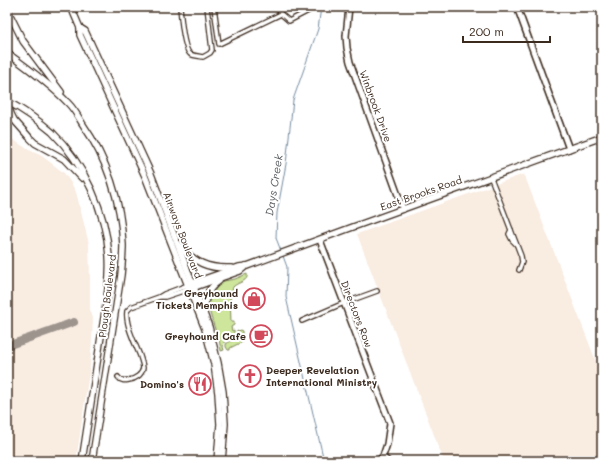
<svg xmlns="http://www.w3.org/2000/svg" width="609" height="468" font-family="Mali,sans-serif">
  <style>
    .built { fill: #f9ece1 }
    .green { fill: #cde69c; stroke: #84885d }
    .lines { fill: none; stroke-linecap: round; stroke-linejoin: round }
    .stream { stroke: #748ba0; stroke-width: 1 }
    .taxiway { stroke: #9d948e; stroke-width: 8 }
    .street-casing { stroke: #3b2a1e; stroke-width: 6 }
    .secondary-casing { stroke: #3b2a1e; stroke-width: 8 }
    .primary-casing { stroke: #3b2a1e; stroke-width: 8 }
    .street { stroke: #fff; stroke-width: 3.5 }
    .secondary { stroke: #fff; stroke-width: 5 }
    .primary { stroke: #fff; stroke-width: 5.5 }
    .labels { text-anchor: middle; stroke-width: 4; stroke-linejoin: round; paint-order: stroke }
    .street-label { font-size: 10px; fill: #3b2a1e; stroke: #fff }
    .poi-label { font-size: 10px; font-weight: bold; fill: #3b2a1e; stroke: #fff; text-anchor: end }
    .water-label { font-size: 11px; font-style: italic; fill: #585b5f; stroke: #fff }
  </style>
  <rect width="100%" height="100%" fill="#fff"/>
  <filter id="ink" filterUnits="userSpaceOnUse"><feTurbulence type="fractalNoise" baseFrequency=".025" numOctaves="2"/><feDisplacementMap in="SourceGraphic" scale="8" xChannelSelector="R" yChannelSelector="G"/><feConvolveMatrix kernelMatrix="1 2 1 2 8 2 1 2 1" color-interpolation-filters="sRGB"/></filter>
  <g filter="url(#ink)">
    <g class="built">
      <polygon points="7,135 12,139 29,150 42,156 64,173 71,183 76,192 89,244 90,281 90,310 93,318 92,339 90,366 76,461 7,461"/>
      <polygon points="524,174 602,377 602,461 444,461 357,234"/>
    </g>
    <g class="green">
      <path d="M247,274C249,281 239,282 234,286L233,287L232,292L230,294L231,322H234V325L231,327L232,331L234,330C235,339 230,338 224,342L223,347L224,350L221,351L219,339L215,329L208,307L209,299L220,283L224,281L235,279Z"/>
      <path d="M237,330L239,331L240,330L242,331V342L230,348V350H228L226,347V344C233,339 237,341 237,330Z"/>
    </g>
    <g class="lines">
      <g class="stream">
        <polyline points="281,251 276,238 277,213 286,164 293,100 318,29 321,7"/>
        <polyline points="283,256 287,267 286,297 324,461"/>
      </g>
      <polyline class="taxiway" points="7,346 74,322"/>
      <g class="street-casing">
        <g id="street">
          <path d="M180,7C181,17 183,48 190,54C194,56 198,56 203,57L210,53L212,50L207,7"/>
          <polyline points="214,7 219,44 281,14"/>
          <polyline points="277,7 281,14 289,21 312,9 312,7"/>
          <polyline points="491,178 521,256 522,262 519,270"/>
          <polyline points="511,230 509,234 512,240 516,244"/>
          <polyline points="160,297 165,297 189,289"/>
          <polyline points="302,321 344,303 377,291"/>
          <path d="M118,377C121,381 124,381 129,380C135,379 142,375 143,368C143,364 141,360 140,356C135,343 125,324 127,311L131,307L159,297L164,294L188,285"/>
          <polyline points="383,456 389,461"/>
        </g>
      </g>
      <g class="secondary-casing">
        <g id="secondary">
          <polyline points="349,7 346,36 347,48 350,62 403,209"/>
          <polyline points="517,7 569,149"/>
          <polyline points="320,240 390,423 387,444 383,456 378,461"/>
        </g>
      </g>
      <g class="primary-casing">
        <g id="primary">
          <polyline points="71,7 80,28 85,31 151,174 209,327 218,363 223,392 225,424 222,461"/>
          <polyline points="7,9 23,41 61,92"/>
          <polyline points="80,28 80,35 145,176 205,329 214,364 218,393 220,424 217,461"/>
          <path d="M7,53C28,68 50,84 68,103C74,109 78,116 82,123C107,159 121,201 123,245C123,255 122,265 121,275L92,461"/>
          <path d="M7,101C23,110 38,120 52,132C84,163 106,212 109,256C111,286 103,320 99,350C93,387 88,424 82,461"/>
          <polyline points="7,101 11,114 14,120 29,137 35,143 64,159 82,178"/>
          <path d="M179,245C194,262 207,269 231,268"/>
          <polyline points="190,284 239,267 247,266 353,227 602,137"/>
          <polyline points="192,288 240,271 246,266"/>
          <path d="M204,313C205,298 206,290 219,281"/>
        </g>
      </g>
      <use href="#street" class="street"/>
      <use href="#secondary" class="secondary"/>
      <use href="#primary" class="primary"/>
    </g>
  </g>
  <defs>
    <g id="shop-ring" transform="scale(1.15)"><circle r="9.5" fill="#fff" stroke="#d1495b" stroke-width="1.5"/><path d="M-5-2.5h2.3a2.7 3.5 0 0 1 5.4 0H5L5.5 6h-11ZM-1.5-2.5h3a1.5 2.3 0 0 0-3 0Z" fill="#d1495b"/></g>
    <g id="cafe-ring" transform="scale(1.15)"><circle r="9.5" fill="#fff" stroke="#d1495b" stroke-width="1.5"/><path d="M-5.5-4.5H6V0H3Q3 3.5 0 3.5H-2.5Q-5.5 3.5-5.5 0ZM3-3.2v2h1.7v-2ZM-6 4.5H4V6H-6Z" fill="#d1495b"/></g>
    <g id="church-ring" transform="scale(1.15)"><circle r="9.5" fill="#fff" stroke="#d1495b" stroke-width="1.5"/><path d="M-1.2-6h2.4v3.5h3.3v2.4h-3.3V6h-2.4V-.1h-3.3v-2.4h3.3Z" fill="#d1495b"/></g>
    <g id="restaurant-ring" transform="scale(1.15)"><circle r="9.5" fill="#fff" stroke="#d1495b" stroke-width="1.5"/><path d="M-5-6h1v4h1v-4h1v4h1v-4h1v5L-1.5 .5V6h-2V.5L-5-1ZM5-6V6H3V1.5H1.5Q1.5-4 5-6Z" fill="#d1495b"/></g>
  </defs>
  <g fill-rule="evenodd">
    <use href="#shop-ring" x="254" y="299"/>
    <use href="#cafe-ring" x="261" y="336"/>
    <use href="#church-ring" x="250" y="376"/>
    <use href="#restaurant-ring" x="200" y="384"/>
  </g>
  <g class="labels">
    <g class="street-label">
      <text transform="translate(376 106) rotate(70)" y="4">Winbrook Drive</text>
      <text transform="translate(421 193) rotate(-19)" y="4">East Brooks Road</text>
      <text transform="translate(183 235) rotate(69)" y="4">Airways Boulevard</text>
      <text transform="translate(107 296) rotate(-83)" y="4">Plough Boulevard</text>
      <text transform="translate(357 314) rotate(69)" y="4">Directors Row</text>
    </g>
    <g class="poi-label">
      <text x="238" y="297">Greyhound<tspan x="238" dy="12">Tickets Memphis</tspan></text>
      <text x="246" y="340">Greyhound Cafe</text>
      <text x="266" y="374" text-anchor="start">Deeper Revelation<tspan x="266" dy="12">International Ministry</tspan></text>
      <text x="184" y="388">Domino's</text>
    </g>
    <g class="water-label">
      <text transform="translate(274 185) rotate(-81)" y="4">Days Creek</text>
    </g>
  </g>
  <rect width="609" height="468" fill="none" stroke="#fff" stroke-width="24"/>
  <rect x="12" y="12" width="585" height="444" fill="none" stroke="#3b2a1e" stroke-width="1.5" filter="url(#ink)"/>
  <path d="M463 36v6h87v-6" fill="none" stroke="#3b2a1e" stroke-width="2"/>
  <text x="469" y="36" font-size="12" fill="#3b2a1e" stroke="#ffffff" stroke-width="3" paint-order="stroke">200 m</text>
</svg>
